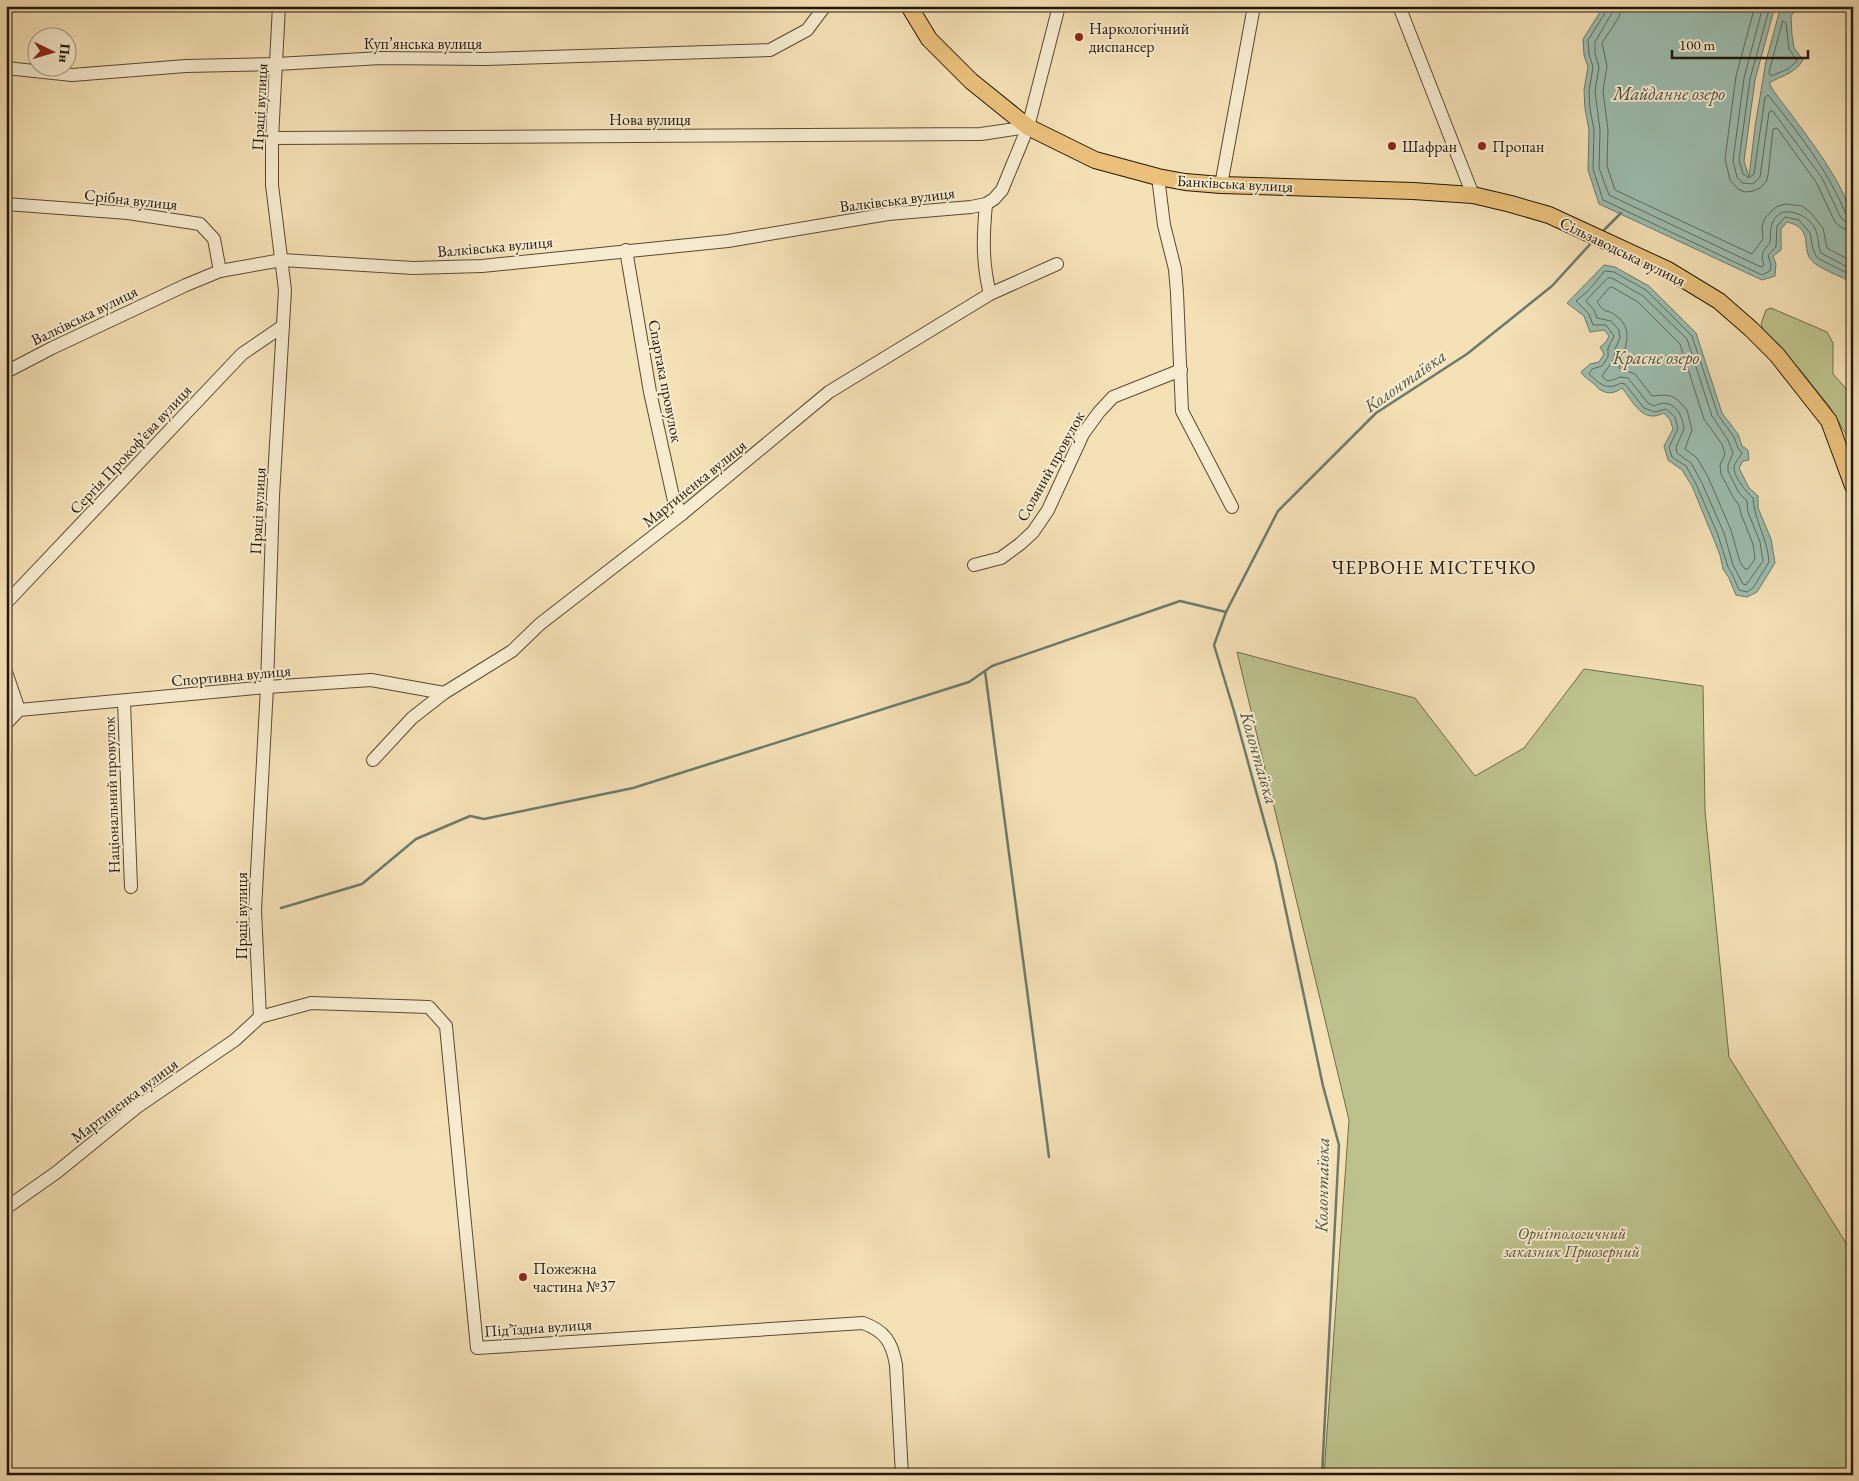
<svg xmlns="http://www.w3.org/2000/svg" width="1859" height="1481" font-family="'EB Garamond',serif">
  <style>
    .green { fill: #bdc28d; stroke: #706c4b }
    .water { fill: #9cbdaf; stroke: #6c7b6d }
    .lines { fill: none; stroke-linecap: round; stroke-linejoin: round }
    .shore { stroke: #606a5c; stroke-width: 1 }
    .stream { stroke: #6c7b6d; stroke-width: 2.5 }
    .minor-casing { stroke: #584a34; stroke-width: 14 }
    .major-casing { stroke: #231709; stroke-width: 18 }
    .minor { stroke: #f8ecd0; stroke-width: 12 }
    .major { stroke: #eac07b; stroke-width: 16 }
    .poi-dot { fill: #8f2418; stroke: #f8ecd0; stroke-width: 2 }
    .labels { text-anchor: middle; stroke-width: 4; stroke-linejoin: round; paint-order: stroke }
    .poi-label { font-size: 16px; fill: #231709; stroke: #f8ecd0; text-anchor: start }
    .street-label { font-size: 16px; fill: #231709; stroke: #f8ecd0 }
    .park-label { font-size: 16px; font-style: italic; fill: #595337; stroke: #f8ecd0 }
    .water-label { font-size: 18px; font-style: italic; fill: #4d5143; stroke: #f8ecd0 }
    .quarter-label { font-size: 19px; letter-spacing: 1px; fill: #231709; stroke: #f8ecd0 }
  </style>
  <rect width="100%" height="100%" fill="#f5e1b6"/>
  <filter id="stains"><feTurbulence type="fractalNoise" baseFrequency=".004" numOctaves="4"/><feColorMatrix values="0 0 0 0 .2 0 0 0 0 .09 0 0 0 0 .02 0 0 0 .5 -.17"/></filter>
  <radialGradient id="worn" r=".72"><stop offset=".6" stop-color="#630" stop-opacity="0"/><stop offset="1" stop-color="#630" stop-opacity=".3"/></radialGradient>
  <g class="green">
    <polygon points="1771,308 1827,332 1833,343 1833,374 1850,393 1853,401 1853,446 1829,406 1801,371 1764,332 1761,324 1766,310"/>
    <polygon points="1237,652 1304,670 1415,698 1475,776 1524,748 1584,669 1703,686 1705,811 1729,1057 1853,1254 1853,1475 1324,1475 1349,1120"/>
  </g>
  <g class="water">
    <path d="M1604,6H1775L1755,80L1744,161L1749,177L1755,127L1766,61L1781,6H1798L1791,16L1792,35L1794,48L1803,60C1796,73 1781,76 1769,83C1775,95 1783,103 1791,114C1812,143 1842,181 1852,216C1856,229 1853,265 1853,281H1849C1840,276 1819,268 1813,262C1799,249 1816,229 1787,222L1781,229V250L1773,256L1776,264L1775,276L1762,280L1599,204L1588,170L1589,130L1585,109L1584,90L1588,67L1584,55L1583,39Z"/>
    <path d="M1604,265L1615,267L1649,286L1696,333L1722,413L1738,434L1742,446L1748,450L1749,460L1743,461L1739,468L1749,488L1758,496V508L1771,539L1775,563L1757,592L1747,597L1736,595L1729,578L1723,569L1720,555L1713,537L1692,486L1682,470L1668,460L1664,446L1673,429L1670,420L1664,413C1643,424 1634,403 1622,388C1616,393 1607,395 1599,389C1597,388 1596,385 1593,383C1588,379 1585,378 1581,372L1590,364L1599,362L1604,354L1600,347L1606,342L1609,336L1604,330L1590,332L1584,316L1567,303Z"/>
  </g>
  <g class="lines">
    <g class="shore">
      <polyline points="1607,6 1607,10 1588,40 1589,54 1593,67 1589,91 1590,109 1594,130 1593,169 1603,200 1762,275 1770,271 1771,265 1768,255 1776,247 1777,226 1785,217 1799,220 1810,233 1813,249 1817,258 1853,276"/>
      <path d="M1614,6L1612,13L1595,42V53L1599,67L1595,91L1600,130L1599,168L1609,195L1761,267L1764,265C1760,254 1763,251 1770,243C1771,229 1769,219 1783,212C1797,210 1814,220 1817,234C1819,241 1818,247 1821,253L1853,270"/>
      <polyline points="1621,6 1619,17 1602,43 1607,66 1603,91 1608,130 1607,166 1615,190 1752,254 1763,239 1762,226 1765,218 1776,207 1785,204 1802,206 1810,212 1823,228 1827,248 1853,262"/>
      <polyline points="1755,6 1736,76 1725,159 1730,180 1738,189 1745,192 1753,191 1760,188 1766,182 1768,175 1773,129 1777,128 1816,182 1835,222 1842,228 1853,231"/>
      <polyline points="1763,6 1744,78 1733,161 1737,177 1742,183 1753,184 1760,177 1769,112 1772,110 1822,178 1841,218 1846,222 1853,223"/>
      <path d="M1770,6L1750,79L1739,160L1743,174L1749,178L1754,174L1765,97L1768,95C1798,132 1827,169 1846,214L1853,217"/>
      <polygon points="1783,21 1786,23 1789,49 1797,61 1788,69 1771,76 1769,73"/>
      <path d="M1605,271L1614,272L1646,290L1692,336L1718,415L1734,437L1738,448L1742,453C1740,457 1735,462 1734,467C1733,476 1747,493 1753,498C1754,520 1768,540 1769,562L1753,588L1747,592L1739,590L1733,576L1728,567L1718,535L1696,484L1686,466L1672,457L1669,447L1678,429L1675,417L1666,409L1655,412L1644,408L1625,384L1621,383C1606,391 1600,384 1589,374L1592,369L1602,366L1608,357V348L1614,336L1606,325H1593L1589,314L1576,301L1588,291Z"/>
      <path d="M1608,278H1612L1643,296L1687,339L1712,416L1728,440L1733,453L1728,465V471L1739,493L1747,501L1748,512L1760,542L1763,561L1746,585L1743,584L1733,565L1724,533L1701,481L1691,463L1677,453L1676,447L1684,429C1682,412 1672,397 1654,406L1648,403L1628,378L1620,377L1610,381L1606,380L1602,376L1614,359L1615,349L1620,338L1619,330L1611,321L1597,318L1594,310L1586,301Z"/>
      <path d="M1612,287L1638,302L1680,344L1704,419L1722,444L1725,454L1720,465L1721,474L1733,497L1739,505L1741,514L1753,544L1755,559L1748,569H1745L1740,562L1731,530L1708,477L1697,458L1685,449L1692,430L1687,410L1678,400L1671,396L1664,395L1652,396L1635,374L1619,368C1624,350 1636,329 1615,315C1605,308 1606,315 1597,302L1609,288Z"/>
    </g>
    <g class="stream">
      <polyline points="1602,232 1621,213"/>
      <polyline points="985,671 1049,1157"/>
      <polyline points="281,908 362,884 416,839 470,816 484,819 633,788 969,682 992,666 1180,601 1226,612"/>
      <polyline points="1322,1475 1339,1145 1323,1086 1276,864 1234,711 1214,645 1226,612 1278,511 1376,413 1467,354 1552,286 1593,241"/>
    </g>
    <g class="minor-casing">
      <g id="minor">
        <polyline points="1399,6 1473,195"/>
        <polyline points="6,68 72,75 186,66 277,64 381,58 486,59 770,50 807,30 825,6"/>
        <polyline points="272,138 981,134 1028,127"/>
        <polyline points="1158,177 1164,225 1175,269 1177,293 1182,411 1232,507"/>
        <polyline points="1221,185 1254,6"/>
        <polyline points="6,204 128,213 200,224 214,239 220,271"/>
        <path d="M986,204C983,236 982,262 990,294"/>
        <polyline points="626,250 650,392 674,501 682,514"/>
        <polyline points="6,372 52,348 186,285 220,271 282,260 413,268 482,266 728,241 888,214 971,207 986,204 994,199 1002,190 1028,127 1059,6"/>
        <polyline points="974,565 1001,558 1020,544 1033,532 1048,510 1083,434 1099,412 1113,397 1181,370"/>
        <polyline points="6,603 242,354 283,326"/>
        <polyline points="6,672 19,710 6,724"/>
        <polyline points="124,702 131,887"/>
        <polyline points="19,710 267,687 371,680 444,693"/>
        <polyline points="373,760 412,718 444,693 512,651 540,624 682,514 829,392 990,294 1057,264"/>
        <polyline points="260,1017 255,910 267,687 273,496 285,290 272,185 272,138 279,6"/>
        <path d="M6,1208L57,1172L137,1107L235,1040L260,1017L311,1003L429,1007L446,1026L477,1348L863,1323C885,1331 892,1342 896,1365L902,1475"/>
      </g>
    </g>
    <g class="major-casing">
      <polyline id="major" points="909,6 929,39 971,81 1028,127 1095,160 1158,177 1185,182 1221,185 1413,191 1473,195 1511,204 1549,215 1668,270 1719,301 1751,329 1777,355 1829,421 1853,486"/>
    </g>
    <use href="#minor" class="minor"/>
    <use href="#major" class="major"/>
  </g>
  <g class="poi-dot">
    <circle cx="1079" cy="37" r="5"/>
    <circle cx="1392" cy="146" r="5"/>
    <circle cx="1482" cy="146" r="5"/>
    <circle cx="523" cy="1277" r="5"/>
  </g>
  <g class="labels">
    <g class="poi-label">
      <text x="1089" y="34">Наркологічний<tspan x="1089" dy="18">диспансер</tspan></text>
      <text x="1402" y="152">Шафран</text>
      <text x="1492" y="152">Пропан</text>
      <text x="533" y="1274">Пожежна<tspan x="533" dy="18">частина №37</tspan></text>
    </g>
    <g class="street-label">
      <text x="423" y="49">Куп’янська вулиця</text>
      <text transform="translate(259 107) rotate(-87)" y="6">Праці вулиця</text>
      <text x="650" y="125">Нова вулиця</text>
      <text transform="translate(1235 183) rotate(3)" y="6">Банківська вулиця</text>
      <text transform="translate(131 199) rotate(6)" y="6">Срібна вулиця</text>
      <text transform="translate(897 199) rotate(-7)" y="6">Валківська вулиця</text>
      <text transform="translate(495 246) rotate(-5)" y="6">Валківська вулиця</text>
      <text transform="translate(1623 251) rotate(26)" y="6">Сільзаводська вулиця</text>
      <text transform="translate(84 315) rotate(-26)" y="6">Валківська вулиця</text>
      <text transform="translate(666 381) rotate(79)" y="6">Спартака провулок</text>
      <text transform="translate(130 449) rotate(-47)" y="6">Сергія Прокоф’єва вулиця</text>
      <text transform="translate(1050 466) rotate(-61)" y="6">Соляний провулок</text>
      <text transform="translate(694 483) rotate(-39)" y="6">Мартиненка вулиця</text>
      <text transform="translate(257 511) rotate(-87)" y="6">Праці вулиця</text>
      <text transform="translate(231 675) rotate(-5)" y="6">Спортивна вулиця</text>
      <text transform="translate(111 795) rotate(-92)" y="6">Національний провулок</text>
      <text transform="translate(241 916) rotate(-90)" y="6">Праці вулиця</text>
      <text transform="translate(124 1100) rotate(-37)" y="6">Мартиненка вулиця</text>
      <text transform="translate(538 1327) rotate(-4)" y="6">Під’їздна вулиця</text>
    </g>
    <g class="park-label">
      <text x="1572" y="1239">Орнiтологичний<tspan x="1572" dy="18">заказник Приозерний</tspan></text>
    </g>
    <g class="water-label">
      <text x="1669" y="100">Майданне озеро</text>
      <text x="1656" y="364">Красне озеро</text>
      <text transform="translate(1405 381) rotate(-35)" y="6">Колонтаївка</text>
      <text transform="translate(1259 758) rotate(74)" y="6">Колонтаївка</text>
      <text transform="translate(1322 1185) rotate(-89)" y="6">Колонтаївка</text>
    </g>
    <g class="quarter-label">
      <text x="1434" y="574">ЧЕРВОНЕ МІСТЕЧКО</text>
    </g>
  </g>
  <rect width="1859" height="1481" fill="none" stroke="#f5e1b6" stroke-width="25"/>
  <rect x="8" y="8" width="1844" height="1466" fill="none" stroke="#231709" stroke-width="2.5"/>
  <rect x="12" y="12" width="1834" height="1456" fill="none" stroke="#231709"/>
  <g transform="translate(52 52) rotate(95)"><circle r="24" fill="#f8ecd0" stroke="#a39780"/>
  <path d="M0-4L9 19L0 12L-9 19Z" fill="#8f2418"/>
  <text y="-8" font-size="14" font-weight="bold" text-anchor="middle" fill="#231709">Пн</text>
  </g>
  <path d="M1672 50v8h136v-8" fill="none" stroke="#231709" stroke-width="2.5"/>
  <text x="1679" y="50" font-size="15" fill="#231709" stroke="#f8ecd0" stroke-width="4" paint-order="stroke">100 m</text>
  <rect width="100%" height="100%" filter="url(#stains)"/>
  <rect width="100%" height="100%" fill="url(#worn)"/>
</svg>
